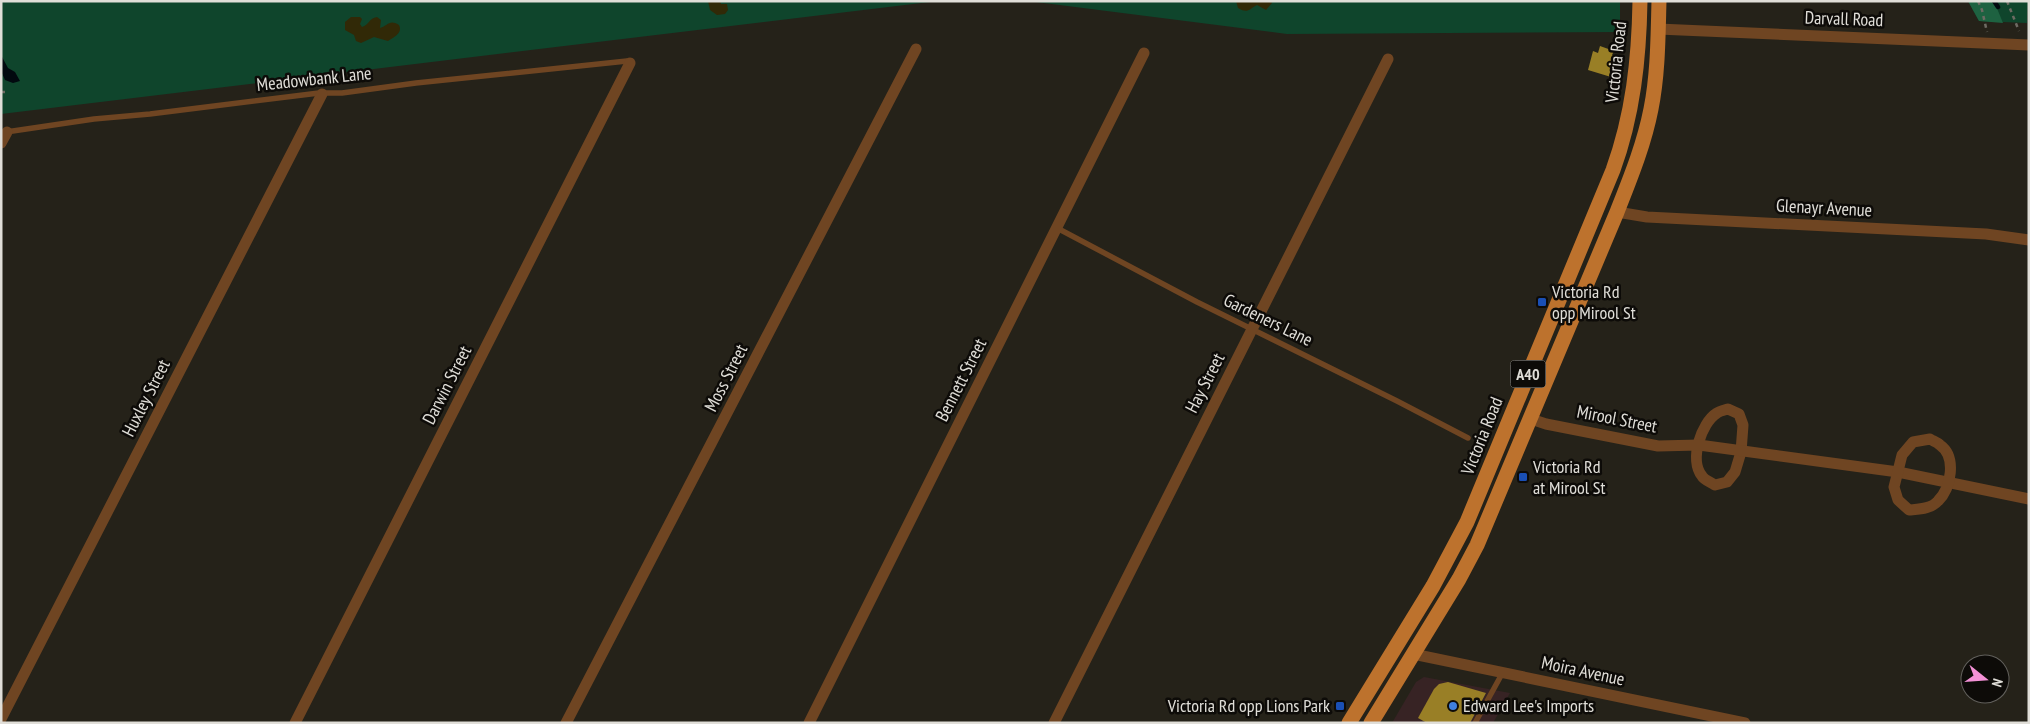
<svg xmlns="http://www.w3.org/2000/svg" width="2030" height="724" font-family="'PT Sans Narrow',sans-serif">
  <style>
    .commercial { fill: #372324 }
    .green { fill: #0f452c }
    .forest { fill: #1e6241 }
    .sand { fill: #312907 }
    .water { fill: #02090f }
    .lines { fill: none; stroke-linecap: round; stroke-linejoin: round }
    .stream { stroke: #02090f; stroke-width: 4.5 }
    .building { fill: #997f26 }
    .path { stroke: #6d6b63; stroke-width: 2.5; stroke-dasharray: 4 4; stroke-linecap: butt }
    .service { stroke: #6f4522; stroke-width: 5.5 }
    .minor { stroke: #6f4522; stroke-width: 11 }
    .trunk { stroke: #bd722d; stroke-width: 15 }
    .transit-dot { fill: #1a4fb4; stroke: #0d0b08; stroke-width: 2 }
    .shop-dot { fill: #3f7fe0; stroke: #0d0b08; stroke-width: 2 }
    .labels { text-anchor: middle; stroke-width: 5; stroke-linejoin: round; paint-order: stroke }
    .shield { fill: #0d0b08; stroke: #a19f9a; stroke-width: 1 }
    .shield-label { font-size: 16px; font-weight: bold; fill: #e0ded8 }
    .street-label { font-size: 18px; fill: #e0ded8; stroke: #0d0b08 }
    .poi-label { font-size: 18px; fill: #e0ded8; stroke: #0d0b08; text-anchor: start }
  </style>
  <rect width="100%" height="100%" fill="#252219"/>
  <polygon class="commercial" points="1424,677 1510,693 1493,723 1392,723 1416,682"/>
  <g class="green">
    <polygon points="1,1 938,1 1,114"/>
    <polygon points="1028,1 1620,1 1620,32 1287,34"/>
    <polygon points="1968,1 2028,1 2027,23 1979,21"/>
  </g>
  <polygon class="forest" points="1968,1 1994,1 2003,23 1979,21"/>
  <g class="sand">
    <polygon points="708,1 720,1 721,4 727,4 728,10 725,14 717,15 710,10"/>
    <path d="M1236,1H1271L1272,3L1266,10L1257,5C1249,9 1248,14 1238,8Z"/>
    <path d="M351,17H360L362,19L360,24L362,27C369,25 369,18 377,17L381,20L380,28C388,26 389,19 399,25C403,33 394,37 388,41L374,37L361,43L356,41L354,35L345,30V22Z"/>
  </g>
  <polygon class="water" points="1,55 8,68 15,72 20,81 13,83 5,80 1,71"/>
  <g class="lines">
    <polyline class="stream" points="1994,1 1998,7"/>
  </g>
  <g class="building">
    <polygon points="1600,46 1614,51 1612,55 1618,57 1611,77 1588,70 1593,51 1598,53"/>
    <polygon points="1448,682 1486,693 1470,723 1427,723 1418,718 1434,689 1439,684"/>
  </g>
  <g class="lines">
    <g class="path">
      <polyline points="1978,1 1982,10 1987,32"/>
      <polyline points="2007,1 2019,31"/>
      <polyline points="1,92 7,92"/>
    </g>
    <g class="service">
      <polyline points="6,132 94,119 150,114 319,93 342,93 416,83 627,61 630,63"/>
      <polyline points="1057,228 1197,302 1397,401 1468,438"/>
      <polyline points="1475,723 1503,672"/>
    </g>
    <g class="minor">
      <polyline points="1658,29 2029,45"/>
      <polyline points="1,143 7,132"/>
      <polyline points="1617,212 1647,217 1986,234 2029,240"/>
      <path d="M1728,409L1739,414L1743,425L1741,452L1735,472L1727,482L1715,485C1711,482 1704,480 1702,476C1689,460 1701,423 1717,413C1720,411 1725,410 1728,409Z"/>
      <polyline points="1531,419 1546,424 1658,446 1699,445 1898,472 2029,499"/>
      <path d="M1930,439C1933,441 1937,442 1940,445C1957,457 1951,488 1938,501C1931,509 1919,509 1909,510L1898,500L1894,487L1902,455L1913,442Z"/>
      <polyline points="1413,654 1745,723"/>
      <polyline points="1,719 322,94"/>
      <polyline points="295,723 630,63"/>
      <polyline points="566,723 916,49"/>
      <polyline points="809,723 1144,53"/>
      <polyline points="1054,723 1388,59"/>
    </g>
    <g class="trunk">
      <path d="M1349,723L1433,586L1467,522L1613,170C1633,115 1639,59 1640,1"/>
      <path d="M1371,723L1459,579L1477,545L1617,212C1630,179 1644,145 1651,109C1658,74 1658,37 1659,1"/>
    </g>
  </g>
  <g class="transit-dot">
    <rect x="1537" y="297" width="10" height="10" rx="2.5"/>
    <rect x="1518" y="472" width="10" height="10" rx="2.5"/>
    <rect x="1335" y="701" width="10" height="10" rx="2.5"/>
  </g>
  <circle class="shop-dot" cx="1453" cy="706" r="5"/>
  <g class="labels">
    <rect class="shield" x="1510.5" y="360.5" width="35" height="27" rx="4"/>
    <g class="shield-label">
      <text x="1528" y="380">A40</text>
    </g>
    <g class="street-label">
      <text transform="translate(1844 19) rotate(2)" y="6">Darvall Road</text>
      <text transform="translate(1616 62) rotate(-84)" y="6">Victoria Road</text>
      <text transform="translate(314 79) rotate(-6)" y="6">Meadowbank Lane</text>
      <text transform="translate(1824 208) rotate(3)" y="6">Glenayr Avenue</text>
      <text transform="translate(1268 320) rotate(26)" y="6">Gardeners Lane</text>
      <text transform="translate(726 378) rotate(-63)" y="6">Moss Street</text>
      <text transform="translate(961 380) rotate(-63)" y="6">Bennett Street</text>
      <text transform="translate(1205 383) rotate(-63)" y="6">Hay Street</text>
      <text transform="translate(447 385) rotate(-63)" y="6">Darwin Street</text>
      <text transform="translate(146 398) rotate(-63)" y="6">Huxley Street</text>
      <text transform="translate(1617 419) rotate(11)" y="6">Mirool Street</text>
      <text transform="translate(1482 436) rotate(-68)" y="6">Victoria Road</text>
      <text transform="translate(1583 671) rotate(12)" y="6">Moira Avenue</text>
    </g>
    <g class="poi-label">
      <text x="1552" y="298">Victoria Rd<tspan x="1552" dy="21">opp Mirool St</tspan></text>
      <text x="1533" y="473">Victoria Rd<tspan x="1533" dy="21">at Mirool St</tspan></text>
      <text x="1330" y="712" text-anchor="end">Victoria Rd opp Lions Park</text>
      <text x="1463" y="712">Edward Lee's Imports</text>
    </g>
  </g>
  <rect width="2030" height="724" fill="none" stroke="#e0ded8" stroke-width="5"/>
  <g transform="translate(1985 679) rotate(107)"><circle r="24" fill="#0d0b08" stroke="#615f5b"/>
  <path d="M0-4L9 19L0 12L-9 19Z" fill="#f391d6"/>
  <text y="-8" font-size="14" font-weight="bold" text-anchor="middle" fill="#e0ded8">N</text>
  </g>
</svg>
